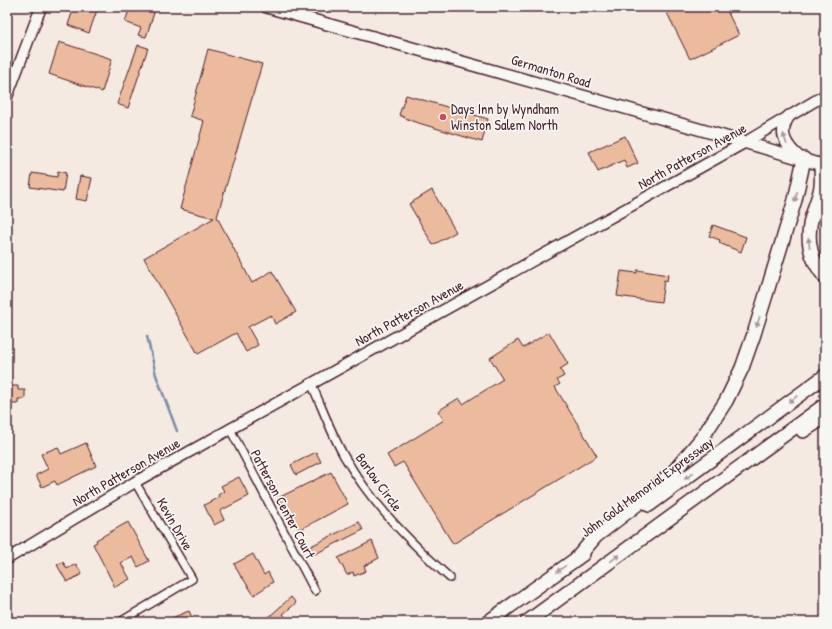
<svg xmlns="http://www.w3.org/2000/svg" width="832" height="629" font-family="'Patrick Hand',sans-serif">
  <style>
    .lines { fill: none; stroke-linecap: round; stroke-linejoin: round }
    .stream { stroke: #7b8da8; stroke-width: 2.5 }
    .building { fill: #ecbb9d; stroke: #4a1f2b }
    .street-casing { stroke: #4a1f2b; stroke-width: 10 }
    .secondary-casing { stroke: #4a1f2b; stroke-width: 13 }
    .primary-casing { stroke: #4a1f2b; stroke-width: 14 }
    .highway-casing { stroke: #4a1f2b; stroke-width: 16 }
    .street { stroke: #f6f6f2; stroke-width: 7 }
    .secondary { stroke: #f6f6f2; stroke-width: 10 }
    .primary { stroke: #f6f6f2; stroke-width: 11 }
    .highway { stroke: #f6f6f2; stroke-width: 13 }
    .oneway { fill: #a99598 }
    .poi-dot { fill: #d1495b; stroke: #f6f6f2; stroke-width: 1.5 }
    .labels { text-anchor: middle; stroke-width: 3.5; stroke-linejoin: round; paint-order: stroke }
    .street-label { font-size: 14px; fill: #4a1f2b; stroke: #f6f6f2 }
    .poi-label { font-size: 14px; fill: #4a1f2b; stroke: #f6f6f2; text-anchor: start }
  </style>
  <rect width="100%" height="100%" fill="#f4eae1"/>
  <filter id="ink" filterUnits="userSpaceOnUse"><feTurbulence type="fractalNoise" baseFrequency=".025" numOctaves="2"/><feDisplacementMap in="SourceGraphic" scale="8" xChannelSelector="R" yChannelSelector="G"/><feConvolveMatrix kernelMatrix="1 2 1 2 8 2 1 2 1" color-interpolation-filters="sRGB"/></filter>
  <g filter="url(#ink)">
    <g class="lines">
      <polyline class="stream" points="147,336 156,375 177,431"/>
    </g>
    <g class="building">
      <polygon points="74,7 98,7 89,33 68,25"/>
      <polygon points="130,7 156,7 146,37 138,35 141,28 125,22"/>
      <polygon points="664,7 725,7 739,35 690,59"/>
      <polygon points="59,42 112,59 102,92 49,74"/>
      <polygon points="138,45 148,48 128,108 117,104"/>
      <polygon points="208,49 262,64 217,217 252,283 272,271 296,312 275,324 271,315 248,327 258,345 246,352 236,333 198,354 144,258 214,218 180,209 204,121 190,116"/>
      <polygon points="406,95 488,119 482,142 412,121 399,115"/>
      <polygon points="625,136 638,163 627,168 624,160 598,172 589,152"/>
      <polygon points="58,171 66,173 63,192 30,187 32,173 57,177"/>
      <polygon points="80,176 92,178 87,201 76,199"/>
      <polygon points="432,190 456,232 433,245 409,204"/>
      <polygon points="713,225 746,237 741,252 719,243 720,240 709,236"/>
      <polygon points="637,270 668,275 667,281 664,280 661,302 617,296 621,271 637,273"/>
      <polygon points="549,332 568,364 560,369 564,376 557,380 560,384 555,387 597,456 453,544 403,462 394,467 387,455 444,420 438,411 459,398 463,404 503,379 490,358 518,340 523,348"/>
      <polygon points="7,386 18,386 18,390 25,390 25,399 18,399 18,404 7,404"/>
      <polygon points="86,443 96,466 57,485 55,481 42,487 36,475 48,469 41,454 58,447 61,454"/>
      <polygon points="316,452 321,462 296,475 291,465"/>
      <polygon points="331,472 348,504 299,530 293,518 289,520 278,498"/>
      <polygon points="239,477 249,496 220,511 224,520 214,525 204,505 219,497 218,495 224,491 221,486"/>
      <polygon points="128,522 149,561 138,567 133,557 121,563 130,579 115,587 93,544 97,542 96,540"/>
      <polygon points="359,522 363,530 313,555 309,547"/>
      <polygon points="372,541 379,558 364,566 366,571 354,576 353,572 347,575 338,558"/>
      <polygon points="253,554 264,575 268,572 273,582 254,595 242,577 241,577 234,564"/>
      <polygon points="63,562 67,569 76,564 82,574 67,582 57,565"/>
      <polygon points="291,597 296,603 283,614 290,622 273,622 269,617"/>
      <polygon points="189,611 194,622 162,622"/>
    </g>
    <g class="lines">
      <g class="street-casing">
        <g id="street">
          <path d="M311,383C322,407 331,433 344,456C372,504 409,541 450,578"/>
          <polyline points="230,429 315,591"/>
          <polyline points="120,622 192,579 135,482"/>
        </g>
      </g>
      <g class="secondary-casing">
        <g id="secondary">
          <polyline points="7,97 41,7"/>
          <polyline points="7,559 135,482 744,143 825,95"/>
        </g>
      </g>
      <g class="primary-casing">
        <g id="primary">
          <path d="M267,7C453,60 640,111 825,166"/>
          <path d="M789,116C777,133 786,146 800,158"/>
        </g>
      </g>
      <g class="highway-casing">
        <g id="highway">
          <path d="M821,164C821,172 822,179 821,186C820,195 816,202 814,210C805,235 808,257 825,277"/>
          <polyline points="803,431 825,417"/>
          <polyline points="649,505 825,376"/>
          <polyline points="577,558 596,536 644,499 676,469 702,438 726,401 742,368 754,334 795,200 804,159"/>
          <polyline points="488,622 583,554"/>
          <polyline points="527,622 825,405"/>
        </g>
      </g>
      <use href="#street" class="street"/>
      <use href="#secondary" class="secondary"/>
      <use href="#primary" class="primary"/>
      <use href="#highway" class="highway"/>
    </g>
    <defs><path id="oneway-solid" d="M-6-.8H1V-3.2L6.5 0L1 3.2V.8H-6Z"/></defs>
    <g class="oneway">
      <use href="#oneway-solid" transform="translate(785 139) rotate(-109)"/>
      <use href="#oneway-solid" transform="translate(796 197) rotate(104)"/>
      <use href="#oneway-solid" transform="translate(809 243) rotate(-97)"/>
      <use href="#oneway-solid" transform="translate(758 322) rotate(108)"/>
      <use href="#oneway-solid" transform="translate(793 399) rotate(144)"/>
      <use href="#oneway-solid" transform="translate(689 476) rotate(144)"/>
      <use href="#oneway-solid" transform="translate(615 558) rotate(-36)"/>
      <use href="#oneway-solid" transform="translate(561 569) rotate(144)"/>
    </g>
  </g>
  <circle class="poi-dot" cx="443" cy="117" r="4"/>
  <g class="labels">
    <g class="street-label">
      <text transform="translate(551 71) rotate(17)" y="5">Germanton Road</text>
      <text transform="translate(692 156) rotate(-29)" y="5">North Patterson Avenue</text>
      <text transform="translate(409 313) rotate(-29)" y="5">North Patterson Avenue</text>
      <text transform="translate(126 472) rotate(-30)" y="5">North Patterson Avenue</text>
      <text transform="translate(379 482) rotate(54)" y="5">Barlow Circle</text>
      <text transform="translate(647 487) rotate(-36)" y="5">John Gold Memorial Expressway</text>
      <text transform="translate(283 504) rotate(62)" y="5">Patterson Center Court</text>
      <text transform="translate(175 524) rotate(60)" y="5">Kevin Drive</text>
    </g>
    <g class="poi-label">
      <text x="451" y="114">Days Inn by Wyndham<tspan x="451" dy="16">Winston Salem North</tspan></text>
    </g>
  </g>
  <rect width="832" height="629" fill="none" stroke="#f6f6f2" stroke-width="24"/>
  <rect x="12" y="12" width="808" height="605" fill="none" stroke="#4a1f2b" stroke-width="1.5" filter="url(#ink)"/>
</svg>
